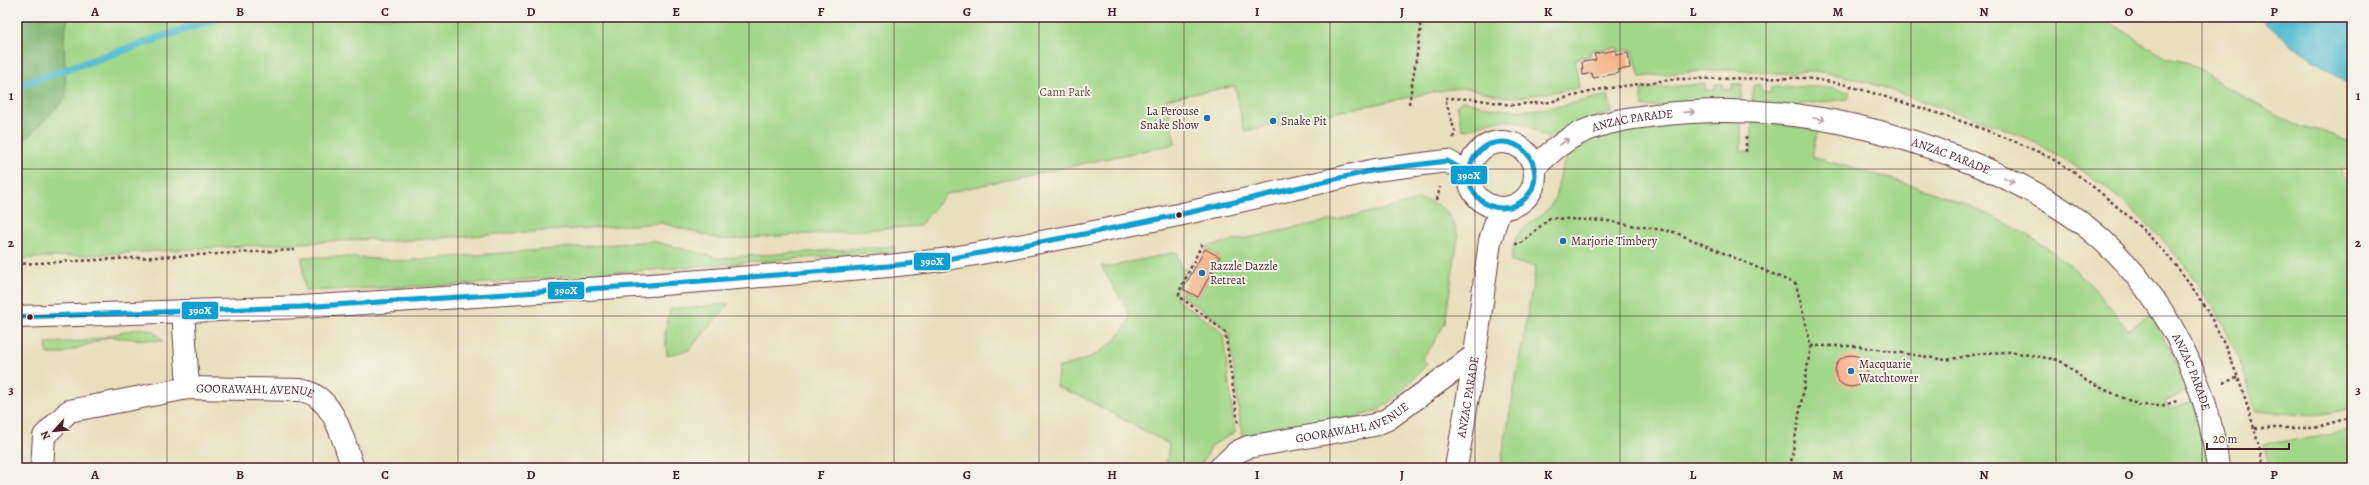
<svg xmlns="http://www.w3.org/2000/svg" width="2369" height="485" font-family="Alegreya,serif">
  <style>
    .green { fill: #a1d788; stroke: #767b5a }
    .forest { fill: #80b874; stroke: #656c50 }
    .water { fill: #54bdd0; stroke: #4f6e7e }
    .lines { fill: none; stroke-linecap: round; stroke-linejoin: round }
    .stream { stroke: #54bdd0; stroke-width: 8 }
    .building { fill: #f6b28a }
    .minor-casing { stroke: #623c41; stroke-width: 24 }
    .secondary-casing { stroke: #623c41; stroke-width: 24 }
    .path { stroke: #623c41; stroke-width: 2.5; stroke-dasharray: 3 3; stroke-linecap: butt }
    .minor { stroke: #fff; stroke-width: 22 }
    .secondary { stroke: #fff; stroke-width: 22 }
    .bus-1-casing { stroke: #f7f3e8; stroke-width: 8 }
    .bus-1 { stroke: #0b9ed2; stroke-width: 5 }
    .oneway { stroke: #ae9aa0 }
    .grid { fill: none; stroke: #4a1f2b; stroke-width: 1; stroke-opacity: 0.55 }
    .poi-dot { fill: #1f6fb2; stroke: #f7f3e8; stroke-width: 1.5 }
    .bus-dot { fill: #4a1f2b; stroke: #f7f3e8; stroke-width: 1.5 }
    .labels { text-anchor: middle; stroke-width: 4; stroke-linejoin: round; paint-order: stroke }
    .park-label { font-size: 12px; fill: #604d42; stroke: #f7f3e8 }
    .poi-label { font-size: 12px; fill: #4a1f2b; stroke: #f7f3e8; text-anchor: start }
    .street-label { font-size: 12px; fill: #4a1f2b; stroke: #f7f3e8 }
    .line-badge { stroke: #f7f3e8; stroke-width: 1.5 }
    .badge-label { font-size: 11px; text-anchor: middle; font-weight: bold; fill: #fff }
    .neatline { fill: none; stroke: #4a1f2b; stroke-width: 1.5 }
    .grid-label { font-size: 13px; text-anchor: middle; font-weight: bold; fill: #4a1f2b }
  </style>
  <rect width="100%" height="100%" fill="#f7f3e8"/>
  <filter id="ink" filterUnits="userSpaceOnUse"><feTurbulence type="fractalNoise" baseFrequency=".025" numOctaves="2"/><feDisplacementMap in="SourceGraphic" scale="8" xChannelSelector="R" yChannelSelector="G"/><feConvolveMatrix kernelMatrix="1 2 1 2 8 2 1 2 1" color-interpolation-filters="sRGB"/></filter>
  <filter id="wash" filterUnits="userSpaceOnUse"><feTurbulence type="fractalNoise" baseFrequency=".012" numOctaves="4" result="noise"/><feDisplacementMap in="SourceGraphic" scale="16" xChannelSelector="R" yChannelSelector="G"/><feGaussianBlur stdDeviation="0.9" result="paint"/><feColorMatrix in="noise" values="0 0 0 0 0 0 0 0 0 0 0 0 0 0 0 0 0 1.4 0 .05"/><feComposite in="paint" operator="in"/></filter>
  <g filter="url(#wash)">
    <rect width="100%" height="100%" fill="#e9dfbc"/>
    <g class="green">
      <path d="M17,17H2101L2166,58L2186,62L2203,71L2223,86L2293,124L2333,134L2352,144V167L2342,168V176L2352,186V407C2316,420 2291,413 2255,411C2227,289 2132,188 2021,136C1992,122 1961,114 1930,104C1897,93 1862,78 1828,73C1811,70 1794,74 1778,73C1758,72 1739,70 1720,70C1693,71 1667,74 1640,77L1632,49L1618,52V47L1590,51V56L1575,59L1579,88L1521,97L1501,96L1467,88L1449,89L1244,131L1235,86L1166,99L1175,144L959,190L945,195L920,226L723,240L662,223L381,242L370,239L17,259Z"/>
      <polygon points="1705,84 1705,90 1715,90 1715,84 1722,84 1722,89 1732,90 1732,84 1742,84 1741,102 1643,107 1641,89"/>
      <path d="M1754,85H1760L1761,91L1771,92V87C1798,87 1823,85 1850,92L1848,99L1784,106L1752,103Z"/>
      <path d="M1608,95L1612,113L1579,121L1549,138C1539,136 1533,127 1524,124C1500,114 1485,126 1463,130L1457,105L1463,100C1475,103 1486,108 1499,109C1536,114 1573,103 1608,95Z"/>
      <path d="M1741,120V151H1751L1752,121L1818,129L1812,157C1901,182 1994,203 2067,263C2090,283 2109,306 2128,330L2150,315L2172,353L2189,390L2165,401L2169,409L2193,401L2209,468H1500L1536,266L1511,262C1512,254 1513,243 1517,236C1525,223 1542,218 1551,205C1561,190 1557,170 1569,154C1594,121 1700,123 1741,120Z"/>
      <path d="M1418,200C1439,199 1454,217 1458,237L1445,323L1432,346L1422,358L1427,364L1398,395L1377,411L1348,419L1242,436L1229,333L1219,322L1181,295L1183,289L1198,297L1220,257L1204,247L1386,209Z"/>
      <polygon points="653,241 718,258 894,246 895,251 471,284 305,291 302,257 352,257 401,261"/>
      <path d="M1177,252L1180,266L1187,270L1176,291L1177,300L1218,328L1223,335L1235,432L1213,445L1199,468H1166L1169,444L1084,398L1056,386L1059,367C1090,361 1117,347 1130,317L1128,311L1101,266L1107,267Z"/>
      <polygon points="729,304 689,350 667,355 665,334 670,309"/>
      <polygon points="141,328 154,331 163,341 109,337 61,354 47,354 46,343 86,341"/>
      <polygon points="2352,429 2352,468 2269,468 2264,444 2317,437"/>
    </g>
    <polygon class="forest" points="17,17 68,17 64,37 66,98 17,148"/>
    <polygon class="water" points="2259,17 2352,17 2352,87 2291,45"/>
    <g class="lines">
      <polyline class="stream" points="17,86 221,17"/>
    </g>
    <g id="blocks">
      <g class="building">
        <polygon points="1616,50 1616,55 1628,53 1630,68 1618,70 1619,73 1593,78 1592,73 1583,75 1582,62 1596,60 1594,54"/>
        <polygon points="1205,249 1220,257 1198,297 1183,289"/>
        <circle cx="1851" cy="371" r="16"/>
      </g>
    </g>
  </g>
  <g filter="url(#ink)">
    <use href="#blocks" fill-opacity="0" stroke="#623c41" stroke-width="1"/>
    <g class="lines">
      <g class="minor-casing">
        <g id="minor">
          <polyline points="183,311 188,388"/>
          <path id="s1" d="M42,468L44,436L69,411L188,388L301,390C335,396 343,441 353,468"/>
          <path id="s2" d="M1220,468L1237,452L1248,447L1374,425L1388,419L1475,355"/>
        </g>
      </g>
      <g class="secondary-casing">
        <g id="secondary">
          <circle cx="1502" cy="175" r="33"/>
          <path id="s3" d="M1535,167C1549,154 1562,141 1580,133C1603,122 1631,118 1656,115C1710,109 1769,110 1822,119C1911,135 2033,178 2101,239C2166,298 2208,381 2218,468"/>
          <polyline points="17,317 301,307 650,285 888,266 942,260 1079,235 1178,215 1375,170 1447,161 1469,173"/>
          <path id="s4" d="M1456,468L1475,355L1490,241L1500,208"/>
        </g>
      </g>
      <g class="path">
        <polyline points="1409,104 1421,28 1416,17"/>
        <path d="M1453,138L1455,132L1445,98L1474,99L1511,105L1549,102L1602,89L1676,79L1806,78L1843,84C1911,105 1979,124 2043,154C2069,167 2093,186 2115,205C2205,279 2238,357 2264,468"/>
        <polyline points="1746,152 1746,136"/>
        <polyline points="1437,200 1440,187"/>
        <polyline points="1202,244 1179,292 1179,296 1225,332 1238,423"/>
        <polyline points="1515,244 1520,244 1550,218 1607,221 1674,232 1796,284 1811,346 1790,468"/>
        <polyline points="17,264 295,250"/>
        <polyline points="1811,346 1857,346 1946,360 1983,353 2010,352 2059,360 2088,382 2139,405 2161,406 2177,401"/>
        <polyline points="2223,383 2239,377"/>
        <polyline points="2255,428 2314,428 2352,417"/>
      </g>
      <use href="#minor" class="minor"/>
      <use href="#secondary" class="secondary"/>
      <g class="bus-1-casing">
        <g id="bus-1">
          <circle cx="1502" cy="175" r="33"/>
          <polyline points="17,317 301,307 650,285 888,266 942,260 1079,235 1178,215 1375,170 1447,161 1469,173"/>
        </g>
      </g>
      <use href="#bus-1" class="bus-1"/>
    </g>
    <defs><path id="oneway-shaft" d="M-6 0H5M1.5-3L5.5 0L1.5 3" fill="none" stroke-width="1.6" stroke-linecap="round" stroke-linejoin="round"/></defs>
    <g class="oneway">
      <use href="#oneway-shaft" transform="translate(1689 112) rotate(-4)"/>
      <use href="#oneway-shaft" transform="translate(1819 119) rotate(9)"/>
      <use href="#oneway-shaft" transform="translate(1564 142) rotate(-35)"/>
      <use href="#oneway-shaft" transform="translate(2009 180) rotate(27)"/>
    </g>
  </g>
  <path class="grid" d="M167,17V468M313,17V468M458,17V468M603,17V468M749,17V468M894,17V468M1039,17V468M1184,17V468M1330,17V468M1475,17V468M1620,17V468M1766,17V468M1911,17V468M2056,17V468M2202,17V468M17,169H2352M17,316H2352"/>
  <g class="poi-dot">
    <circle cx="1207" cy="118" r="4"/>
    <circle cx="1273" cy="121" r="4"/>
    <circle cx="1563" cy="241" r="4"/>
    <circle cx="1202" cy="273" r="4"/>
    <circle cx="1851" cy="371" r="4"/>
  </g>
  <g class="bus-dot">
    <circle cx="1179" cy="215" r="3.5"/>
    <circle cx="30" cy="317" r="3.5"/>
  </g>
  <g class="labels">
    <g class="park-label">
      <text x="1065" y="96">Cann Park</text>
    </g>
    <g class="poi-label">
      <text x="1199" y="115" text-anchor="end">La Perouse<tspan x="1199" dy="14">Snake Show</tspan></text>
      <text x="1281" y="125">Snake Pit</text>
      <text x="1571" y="245">Marjorie Timbery</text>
      <text x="1210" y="270">Razzle Dazzle<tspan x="1210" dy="14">Retreat</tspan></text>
      <text x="1859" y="368">Macquarie<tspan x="1859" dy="14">Watchtower</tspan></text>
    </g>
    <g class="street-label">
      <text dy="4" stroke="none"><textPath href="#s3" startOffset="111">ANZAC PARADE</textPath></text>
      <text dy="4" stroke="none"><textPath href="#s3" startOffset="436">ANZAC PARADE</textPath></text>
      <text dy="4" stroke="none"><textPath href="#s3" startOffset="771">ANZAC PARADE</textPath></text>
      <text dy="4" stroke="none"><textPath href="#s1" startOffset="256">GOORAWAHL AVENUE</textPath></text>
      <text dy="4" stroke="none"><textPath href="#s4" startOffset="72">ANZAC PARADE</textPath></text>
      <text dy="4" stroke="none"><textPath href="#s2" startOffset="143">GOORAWAHL AVENUE</textPath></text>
    </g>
  </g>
  <g class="line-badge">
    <rect x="1450" y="165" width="38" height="20" rx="4" fill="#0b9ed2"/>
    <rect x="913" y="252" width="38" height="19" rx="4" fill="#0b9ed2"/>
    <rect x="547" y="281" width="38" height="19" rx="4" fill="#0b9ed2"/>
    <rect x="181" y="301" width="38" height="19" rx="4" fill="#0b9ed2"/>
  </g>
  <g class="badge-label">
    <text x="1469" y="179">390X</text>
    <text x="932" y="265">390X</text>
    <text x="566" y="294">390X</text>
    <text x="200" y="314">390X</text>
  </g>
  <rect width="2369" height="485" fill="none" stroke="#f7f3e8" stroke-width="44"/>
  <g transform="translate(54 431) rotate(243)" stroke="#f7f3e8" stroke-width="3" paint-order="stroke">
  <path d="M0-3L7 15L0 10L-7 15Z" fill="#4a1f2b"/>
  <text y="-6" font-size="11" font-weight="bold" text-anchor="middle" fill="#4a1f2b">N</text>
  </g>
  <path d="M2207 443v6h82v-6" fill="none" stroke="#4a1f2b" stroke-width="2"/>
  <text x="2213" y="443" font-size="12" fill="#4a1f2b" stroke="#f7f3e8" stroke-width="3" paint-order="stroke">20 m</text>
  <rect x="22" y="22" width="2325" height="441" class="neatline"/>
  <g class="grid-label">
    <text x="95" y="16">A</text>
    <text x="240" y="16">B</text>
    <text x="385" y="16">C</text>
    <text x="531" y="16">D</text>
    <text x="676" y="16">E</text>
    <text x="821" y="16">F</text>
    <text x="967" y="16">G</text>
    <text x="1112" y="16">H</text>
    <text x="1257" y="16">I</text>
    <text x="1402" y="16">J</text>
    <text x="1548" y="16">K</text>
    <text x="1693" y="16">L</text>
    <text x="1838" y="16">M</text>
    <text x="1984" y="16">N</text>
    <text x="2129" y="16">O</text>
    <text x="2274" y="16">P</text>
    <text x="11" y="100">1</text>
    <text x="2358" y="100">1</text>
    <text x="11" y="247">2</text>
    <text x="2358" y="247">2</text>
    <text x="11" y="394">3</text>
    <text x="2358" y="394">3</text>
    <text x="95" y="479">A</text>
    <text x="240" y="479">B</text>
    <text x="385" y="479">C</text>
    <text x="531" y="479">D</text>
    <text x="676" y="479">E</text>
    <text x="821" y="479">F</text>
    <text x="967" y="479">G</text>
    <text x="1112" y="479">H</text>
    <text x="1257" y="479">I</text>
    <text x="1402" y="479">J</text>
    <text x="1548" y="479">K</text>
    <text x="1693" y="479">L</text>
    <text x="1838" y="479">M</text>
    <text x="1984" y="479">N</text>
    <text x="2129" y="479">O</text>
    <text x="2274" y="479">P</text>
  </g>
</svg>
